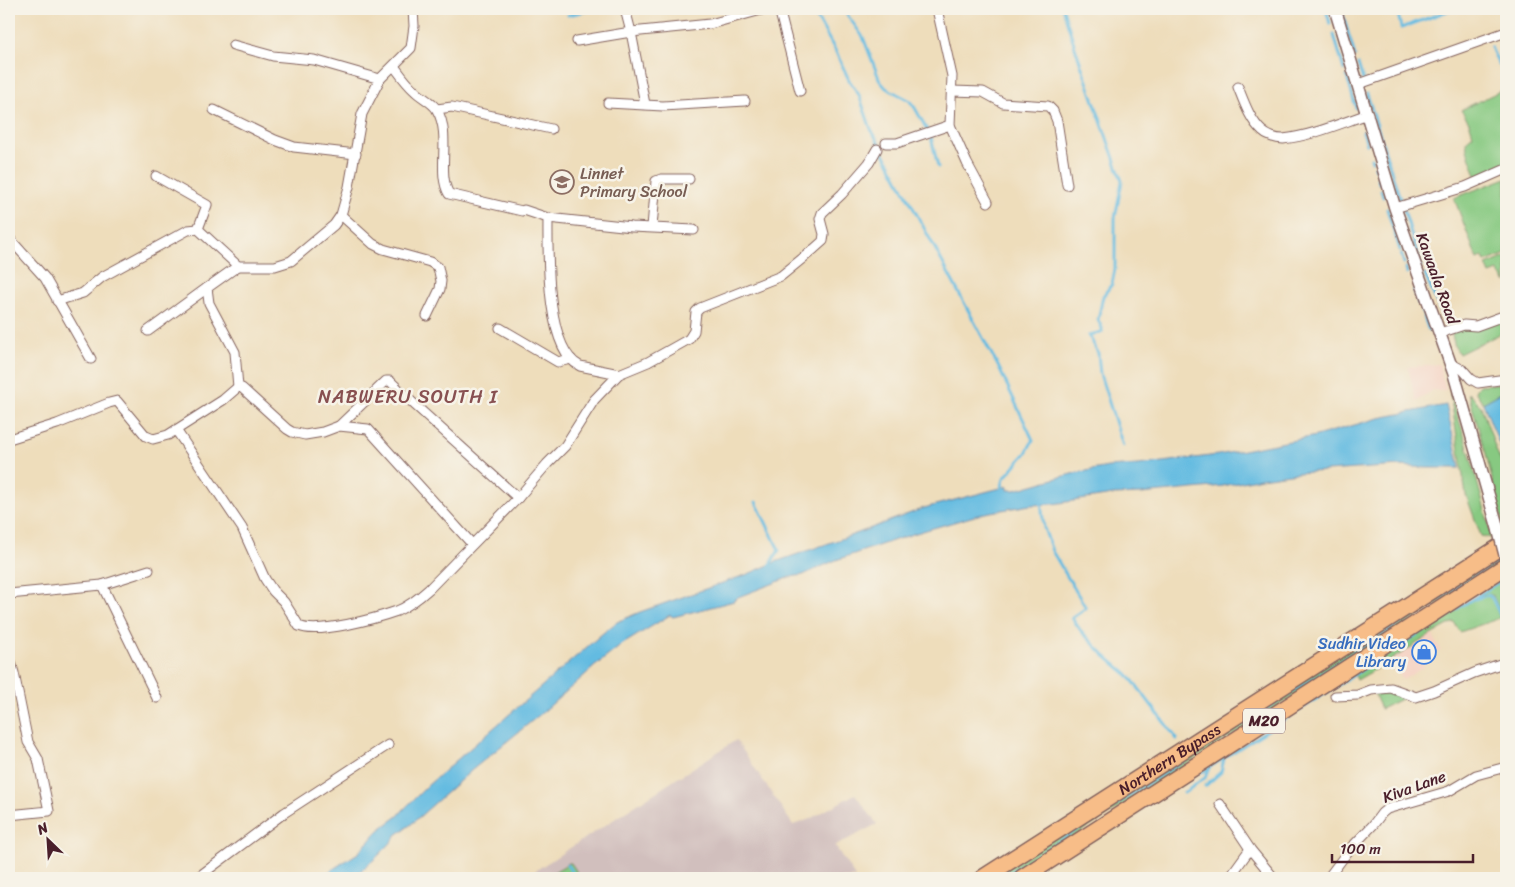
<svg xmlns="http://www.w3.org/2000/svg" width="1515" height="887" font-family="Sriracha,sans-serif">
  <style>
    .built { fill: #f5d2c2 }
    .industrial { fill: #d1bfbd }
    .green { fill: #87c981; stroke: #687456 }
    .water { fill: #64bbe1; stroke: #576d86 }
    .lines { fill: none; stroke-linecap: round; stroke-linejoin: round }
    .stream { stroke: #64bbe1; stroke-width: 3 }
    .minor-casing { stroke: #83625d; stroke-width: 11 }
    .tertiary-casing { stroke: #83625d; stroke-width: 14 }
    .motorway-casing { stroke: #83625d; stroke-width: 19 }
    .minor { stroke: #fff; stroke-width: 9 }
    .tertiary { stroke: #fff; stroke-width: 11 }
    .motorway { stroke: #f7bd88; stroke-width: 16 }
    .tertiary-bridge-casing { stroke: #83625d; stroke-width: 14; stroke-linecap: butt }
    .tertiary-bridge { stroke: #fff; stroke-width: 11 }
    .labels { text-anchor: middle; stroke-width: 5; stroke-linejoin: round; paint-order: stroke }
    .shield { fill: #f7f3e8; stroke: #7e5f64; stroke-width: 1 }
    .shield-label { font-size: 15px; font-weight: bold; fill: #4a1f2b }
    .education-label { font-size: 16px; fill: #785e54; stroke: #f7f3e8; text-anchor: start }
    .street-label { font-size: 16px; fill: #4a1f2b; stroke: #f7f3e8 }
    .shop-label { font-size: 16px; fill: #366cbe; stroke: #f7f3e8; text-anchor: end }
    .quarter-label { font-size: 19px; letter-spacing: 1px; fill: #885051; stroke: #f7f3e8 }
  </style>
  <rect width="100%" height="100%" fill="#f7f3e8"/>
  <filter id="ink" filterUnits="userSpaceOnUse"><feTurbulence type="fractalNoise" baseFrequency=".02" numOctaves="2"/><feDisplacementMap in="SourceGraphic" scale="10" xChannelSelector="R" yChannelSelector="G"/><feConvolveMatrix kernelMatrix="1 2 1 2 8 2 1 2 1" color-interpolation-filters="sRGB"/></filter>
  <filter id="wash" filterUnits="userSpaceOnUse"><feTurbulence type="fractalNoise" baseFrequency=".0096" numOctaves="4" result="noise"/><feDisplacementMap in="SourceGraphic" scale="20" xChannelSelector="R" yChannelSelector="G"/><feGaussianBlur stdDeviation="1.12" result="paint"/><feColorMatrix in="noise" values="0 0 0 0 0 0 0 0 0 0 0 0 0 0 0 0 0 1.4 0 .05"/><feComposite in="paint" operator="in"/></filter>
  <g filter="url(#wash)">
    <rect width="100%" height="100%" fill="#edb"/>
    <g class="built">
      <polygon points="1439,364 1446,390 1440,391 1433,390 1416,402 1408,367"/>
      <polygon points="1432,634 1441,650 1422,661 1424,667 1403,680 1392,660"/>
    </g>
    <polygon class="industrial" points="736,740 793,825 810,819 855,794 877,824 835,846 856,878 524,878"/>
    <g class="green">
      <polygon points="1506,88 1506,165 1477,178 1467,150 1466,141 1473,135 1469,122 1461,110"/>
      <polygon points="1506,178 1506,254 1485,262 1483,257 1477,259 1454,198"/>
      <polygon points="1506,257 1506,283 1498,271 1490,274 1486,265"/>
      <polygon points="1506,318 1506,331 1459,354 1455,347 1452,335 1454,331"/>
      <polygon points="1506,383 1506,390 1483,403 1475,391 1479,385"/>
      <polygon points="1450,393 1467,444 1489,525 1491,538 1481,536 1466,495"/>
      <polygon points="1468,393 1481,406 1491,434 1496,450 1506,472 1506,529 1503,525 1486,454"/>
      <polygon points="1506,549 1506,560 1009,878 992,878"/>
      <path d="M1502,577L1506,590V624L1493,596C1487,592 1480,596 1474,598L1501,582Z"/>
      <path d="M1487,596L1492,599L1500,618L1460,632L1454,622C1421,639 1390,662 1357,680L1355,675L1466,602Z"/>
      <polygon points="1382,690 1405,697 1381,709 1374,693"/>
      <polygon points="569,863 571,863 581,878 544,878"/>
    </g>
    <g class="water">
      <polygon points="1506,390 1506,461 1483,403"/>
      <path d="M1446,405L1460,468H1427L1400,466L1297,473L1261,478L1223,486L1141,494L1113,495L1053,504L1030,505L985,513L916,533L836,560L803,575L790,577L738,597L734,601L673,617L670,615L623,644L595,666L543,712L472,770L409,826L396,835C393,844 360,873 350,878C344,880 326,878 319,878L358,853L379,830L398,816L404,809L428,785L603,633L617,622L640,612L748,574L778,561L858,533L924,508L1008,486V490H1015L1075,473L1108,467L1138,465L1218,455L1316,436L1379,418Z"/>
    </g>
    <g class="lines">
      <g class="stream">
        <polyline points="810,9 820,23 835,50 849,80 859,95 871,129 998,366 1033,440 1026,453 1004,478 1001,491"/>
        <polyline points="843,9 863,37 880,81 886,88 909,100 915,108 931,137 938,167"/>
        <polyline points="1063,9 1076,50 1122,181 1115,218 1115,269 1112,284 1103,296 1098,320 1102,328 1102,332 1089,335 1098,353 1100,374 1123,446"/>
        <polyline points="1326,9 1330,24"/>
        <polyline points="1397,9 1401,28 1453,9"/>
        <polyline points="1342,12 1355,56"/>
        <polyline points="568,15 595,9"/>
        <polyline points="1334,35 1344,70"/>
        <path d="M1491,47C1495,58 1501,67 1506,77"/>
        <polyline points="1358,64 1363,80"/>
        <polyline points="1347,77 1356,108"/>
        <polyline points="1367,94 1401,202"/>
        <polyline points="1363,132 1367,144"/>
        <polyline points="1371,158 1372,161"/>
        <polyline points="1375,167 1376,169"/>
        <polyline points="1378,178 1379,183"/>
        <polyline points="1381,190 1383,197"/>
        <polyline points="1387,209 1400,250"/>
        <polyline points="1404,210 1421,266"/>
        <polyline points="1401,254 1404,263"/>
        <polyline points="1406,268 1407,273"/>
        <polyline points="1425,275 1444,319 1450,325"/>
        <polyline points="1414,290 1418,303"/>
        <polyline points="1422,311 1429,331"/>
        <polyline points="1041,501 1044,528 1052,551 1086,608 1072,618 1081,631 1103,654 1130,677 1177,739"/>
        <polyline points="756,502 779,550 769,567"/>
        <polyline points="1474,599 1488,595 1492,598 1506,627"/>
        <polyline points="1200,750 1504,557"/>
        <polyline points="1202,772 1499,582"/>
        <polyline points="1205,786 1221,772 1224,759"/>
        <path d="M1184,793C1192,788 1197,782 1205,778L1209,768"/>
        <polyline points="567,865 576,878"/>
        <polyline points="1002,878 1188,758"/>
      </g>
    </g>
  </g>
  <g filter="url(#ink)">
    <g class="lines">
      <g class="minor-casing">
        <g id="minor">
          <polyline points="625,9 631,32 645,104"/>
          <polyline points="779,9 800,91"/>
          <polyline points="937,9 952,76 950,125 967,163 988,202"/>
          <polyline points="577,41 631,32 710,24 765,9"/>
          <polyline points="233,45 273,56 314,60 380,79"/>
          <path d="M394,66C400,74 406,83 414,90C420,97 433,102 437,110C452,136 436,172 449,194L522,211L524,210L548,218L632,227L694,230"/>
          <polyline points="1359,84 1506,32"/>
          <path d="M1238,87C1244,102 1250,120 1262,131C1267,136 1276,139 1283,139C1312,136 1341,123 1368,114"/>
          <polyline points="952,91 983,92 1003,103 1048,106 1053,111 1057,121 1067,185"/>
          <polyline points="608,103 663,106 745,101"/>
          <polyline points="437,109 452,107 551,129"/>
          <polyline points="214,110 275,140 294,147 356,154"/>
          <polyline points="886,143 897,143 950,125"/>
          <polyline points="156,176 207,205 198,229"/>
          <polyline points="1395,208 1465,187 1506,169"/>
          <polyline points="341,215 373,244 383,249 430,262 438,267 441,281 440,289 427,316"/>
          <path d="M548,218C548,252 545,349 580,366L619,374"/>
          <polyline points="652,227 656,181 661,179 689,179"/>
          <polyline points="9,238 45,278 91,359"/>
          <polyline points="238,266 207,288 209,303 235,352 238,387"/>
          <polyline points="57,301 83,293 102,277 188,230 198,229 238,266 275,266 291,261 334,225 341,215 349,187 362,114 380,79 411,48 414,26 413,9"/>
          <polyline points="500,328 558,362 571,359"/>
          <polyline points="148,331 207,288"/>
          <polyline points="1440,333 1464,325 1476,326 1506,315"/>
          <polyline points="1450,363 1463,370 1471,379 1478,383 1506,379"/>
          <polyline points="339,426 368,429 472,544"/>
          <path d="M176,430L242,528L265,579L273,591L284,602L299,626C317,635 377,618 397,611C409,606 419,598 429,589L518,498L547,464L565,446L594,400L619,374L648,362L689,339L694,331L696,312L700,308L781,276L814,249L823,241L824,234L820,219L822,213L842,194L869,163L877,149"/>
          <polyline points="9,439 57,424 109,403 117,401 146,436 153,439 168,435 223,400 238,387 242,388 287,429 292,432 305,435 323,432 339,426 386,381 390,381 416,406 518,498"/>
          <polyline points="102,585 157,698"/>
          <polyline points="9,594 102,585 149,570"/>
          <polyline points="9,655 14,673 28,742 38,759 49,811 9,815"/>
          <polyline points="1335,696 1358,695 1371,690 1391,688 1416,697 1434,691 1474,673 1506,662"/>
          <polyline points="1220,804 1250,849 1274,878"/>
          <polyline points="197,878 284,813 388,745"/>
          <polyline points="1229,878 1250,849"/>
          <polyline points="1328,878 1349,850 1373,825 1382,813 1387,809 1449,791 1476,775 1506,767"/>
        </g>
      </g>
      <g class="tertiary-casing">
        <polyline id="tertiary" points="1335,9 1395,208 1454,374 1499,532"/>
      </g>
      <g class="motorway-casing">
        <g id="motorway">
          <path id="s1" d="M983,878L1506,543"/>
          <polyline points="1022,878 1506,566"/>
        </g>
      </g>
      <use href="#minor" class="minor"/>
      <use href="#tertiary" class="tertiary"/>
      <use href="#motorway" class="motorway"/>
      <g class="tertiary-bridge-casing">
        <polyline id="tertiary-bridge" points="1499,532 1506,559"/>
      </g>
      <use href="#tertiary-bridge" class="tertiary-bridge"/>
    </g>
  </g>
  <defs>
    <g id="school-ring" transform="scale(1.25)"><circle r="9.5" fill="#f7f3e8" stroke="#8d6e63" stroke-width="1.5"/><path d="M0-5L7-2L0 1L-7-2ZM-4 1L0 2.5L4 1V4Q0 6-4 4Z" fill="#8d6e63"/></g>
    <g id="shop-ring" transform="scale(1.25)"><circle r="9.5" fill="#f7f3e8" stroke="#3f7fe0" stroke-width="1.5"/><path d="M-5-2.5h2.3a2.7 3.5 0 0 1 5.4 0H5L5.5 6h-11ZM-1.5-2.5h3a1.5 2.3 0 0 0-3 0Z" fill="#3f7fe0"/></g>
  </defs>
  <g fill-rule="evenodd">
    <use href="#school-ring" x="562" y="182"/>
    <use href="#shop-ring" x="1424" y="652"/>
  </g>
  <g class="labels">
    <rect class="shield" x="1243" y="708.5" width="42" height="25" rx="4"/>
    <g class="shield-label">
      <text x="1264" y="726">M20</text>
    </g>
    <g class="education-label">
      <text x="580" y="179">Linnet<tspan x="580" dy="18">Primary School</tspan></text>
    </g>
    <g class="street-label">
      <text transform="translate(1438 278) rotate(70)" y="6">Kawaala Road</text>
      <text dy="6" stroke="none"><textPath href="#s1" startOffset="221">Northern Bypass</textPath></text>
      <text transform="translate(1414 786) rotate(-20)" y="6">Kiva Lane</text>
    </g>
    <g class="shop-label">
      <text x="1406" y="649">Sudhir Video<tspan x="1406" dy="18">Library</tspan></text>
    </g>
    <g class="quarter-label">
      <text x="408" y="403">NABWERU SOUTH I</text>
    </g>
  </g>
  <rect width="1515" height="887" fill="none" stroke="#f7f3e8" stroke-width="30"/>
  <g transform="translate(48 840) rotate(335)" stroke="#f7f3e8" stroke-width="4" paint-order="stroke">
  <path d="M0-4L9 19L0 12L-9 19Z" fill="#4a1f2b"/>
  <text y="-8" font-size="14" font-weight="bold" text-anchor="middle" fill="#4a1f2b">N</text>
  </g>
  <path d="M1332 854v8h141v-8" fill="none" stroke="#4a1f2b" stroke-width="2.5"/>
  <text x="1340" y="854" font-size="15" fill="#4a1f2b" stroke="#f7f3e8" stroke-width="4" paint-order="stroke">100 m</text>
</svg>
